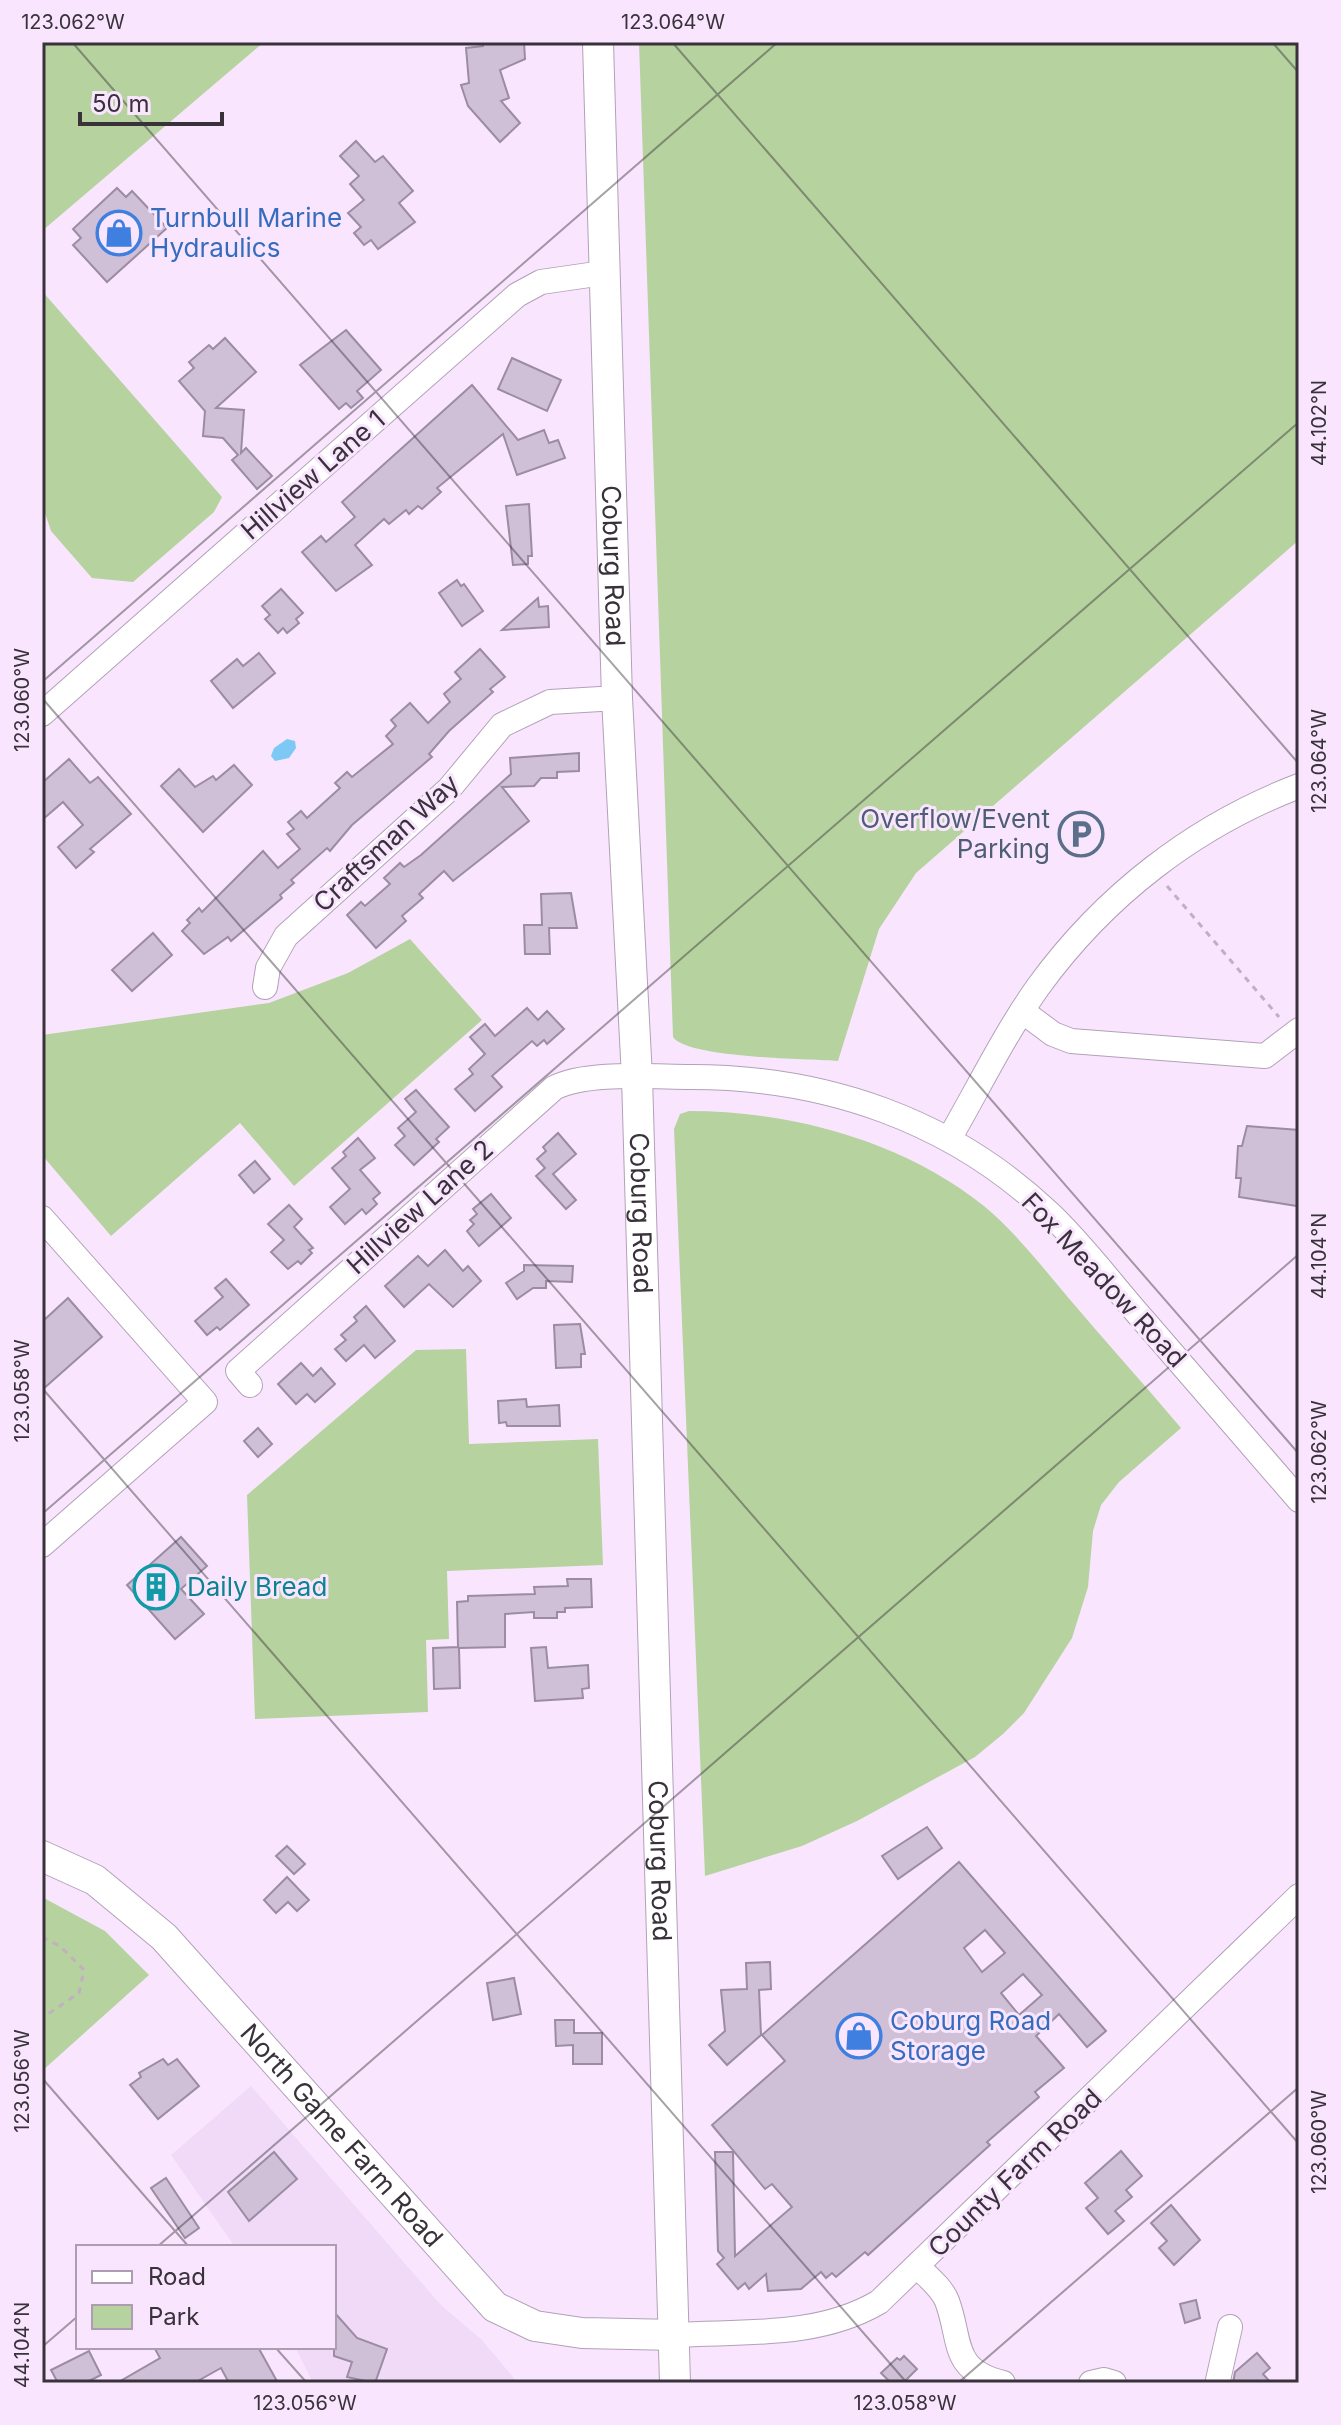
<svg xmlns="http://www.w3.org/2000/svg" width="1341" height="2425" font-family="Inter,sans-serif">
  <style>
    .built { fill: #f1daf8 }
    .green { fill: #b6d29e }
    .water { fill: #7ec8f6 }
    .building { fill: #cfc0d8; stroke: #9b8ca3; stroke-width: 2; fill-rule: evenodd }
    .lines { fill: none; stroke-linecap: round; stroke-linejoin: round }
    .minor-casing { stroke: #b2a1b7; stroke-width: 26 }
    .major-casing { stroke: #b2a1b7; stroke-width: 32 }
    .path { stroke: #bfb0c3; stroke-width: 3; stroke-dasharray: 6 6; stroke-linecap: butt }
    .minor { stroke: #fff; stroke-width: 24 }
    .major { stroke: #fff; stroke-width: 30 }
    .ticks { fill: none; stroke: #39323b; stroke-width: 2; stroke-opacity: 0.45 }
    .labels { text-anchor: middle; stroke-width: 6; stroke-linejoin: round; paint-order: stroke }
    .shop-label { font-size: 26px; fill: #366cbe; stroke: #f9e6fe; text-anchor: start }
    .street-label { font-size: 26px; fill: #39323b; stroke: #f9e6fe }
    .service-label { font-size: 26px; fill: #4e5e75; stroke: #f9e6fe; text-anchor: end }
    .culture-label { font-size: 26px; fill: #0d838f; stroke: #f9e6fe; text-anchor: start }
    .neatline { fill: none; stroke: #39323b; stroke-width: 3 }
    .ticks-label { font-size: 20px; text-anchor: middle; fill: #39323b }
  </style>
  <rect width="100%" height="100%" fill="#f9e6fe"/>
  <polygon class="built" points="251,2086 441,2305 482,2340 518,2383 313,2383 295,2347 334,2347 334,2247 235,2247 171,2155"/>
  <g class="green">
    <polygon points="42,42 264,42 42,231"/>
    <path d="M639,42H1299V540L916,873L879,929L838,1061C808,1059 687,1058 673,1037Z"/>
    <polygon points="42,291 222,497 214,512 133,582 92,578 51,531 42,504"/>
    <polygon points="410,939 482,1020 294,1186 240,1123 111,1236 42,1155 42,1035 269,1003 348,973"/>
    <path d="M689,1111C791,1111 903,1141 984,1206C1015,1232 1040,1264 1066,1295C1104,1340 1143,1383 1181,1428L1119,1482L1101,1505L1093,1531L1088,1587L1072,1638L1024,1713L1003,1734L975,1757L857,1821L802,1846L705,1876L674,1129L680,1114Z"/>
    <polygon points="466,1349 469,1444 598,1439 603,1565 447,1571 449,1639 426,1640 428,1712 255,1719 247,1495 416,1350"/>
    <polygon points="42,1897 105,1931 149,1975 42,2071"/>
  </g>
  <polygon class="water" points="287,739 295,741 296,748 289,758 275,761 271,756 274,748"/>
  <g class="building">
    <polygon points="483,42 524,42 525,59 500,70 509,98 501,101 520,123 500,142 468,106 461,85 469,83 466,48 483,46"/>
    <polygon points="356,141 375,162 383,156 413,191 399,203 415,222 378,249 371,240 364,245 354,233 361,227 348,213 364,200 350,184 359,176 340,156"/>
    <polygon points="117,188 126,197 132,191 167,228 107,282 73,245 81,238 73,229"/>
    <polygon points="346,330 381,370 357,391 363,398 351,408 346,403 339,409 300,365"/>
    <polygon points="225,338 256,372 216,408 244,410 241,453 246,448 272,476 257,489 232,460 238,455 223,438 203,436 205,411 179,381 194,368 189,362 209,345 213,349"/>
    <polygon points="512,358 561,380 547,411 498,389"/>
    <polygon points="472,385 518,440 544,430 549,443 558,440 565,458 517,475 503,434 437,488 441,492 422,509 418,506 409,514 406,510 389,524 384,519 355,545 372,565 336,591 302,552 321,536 326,542 355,517 342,502"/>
    <polygon points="529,504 532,556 528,556 528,564 513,565 506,506"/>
    <polygon points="457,580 461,586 464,584 483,611 462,626 439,593"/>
    <polygon points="281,589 303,613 296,619 299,623 287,633 283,628 278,633 265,619 270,615 262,606"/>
    <polygon points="538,598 539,607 548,606 549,627 502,630"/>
    <polygon points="480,649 505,677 490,689 493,692 449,731 429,754 432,757 352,825 330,851 327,848 291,880 294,883 280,895 282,898 231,941 228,937 204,954 182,931 190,923 187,920 199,908 202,912 263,851 278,868 300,849 287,834 294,829 288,822 301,811 307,818 340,788 335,783 347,772 352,777 393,744 386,736 396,726 391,720 410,703 428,723 450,702 444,694 461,679 455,672"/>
    <polygon points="259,653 275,673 233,708 211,681 237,659 243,666"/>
    <polygon points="579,753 579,771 557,772 557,778 541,778 534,786 502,787 529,821 453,881 444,871 419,894 423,898 402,916 406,921 376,948 347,915 361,902 365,906 390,884 384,878 400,863 404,867 421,855 511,774 510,758"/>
    <polygon points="69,759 90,783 98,777 131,814 90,849 94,852 76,868 58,847 83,825 63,802 42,820 42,783"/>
    <polygon points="234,765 252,785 203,832 161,786 179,769 195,787 213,776 216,780"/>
    <polygon points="571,893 577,928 549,928 550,954 525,954 524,925 542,925 541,894"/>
    <polygon points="153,933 172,955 132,991 112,970"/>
    <polygon points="527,1008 538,1020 547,1011 564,1029 547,1044 544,1040 537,1046 532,1041 492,1076 502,1087 475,1111 455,1089 473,1074 469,1069 485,1054 470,1037 485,1024 495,1036"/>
    <polygon points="416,1090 449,1127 436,1139 439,1142 414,1165 395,1145 405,1136 398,1128 416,1112 405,1099"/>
    <polygon points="1247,1126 1299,1130 1297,1206 1239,1197 1241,1178 1236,1178 1238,1146 1242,1146"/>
    <polygon points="558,1133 576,1154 553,1174 576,1200 566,1209 536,1176 545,1168 537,1159 546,1151 543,1147"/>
    <polygon points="358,1138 375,1158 360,1170 380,1193 373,1199 377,1204 366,1214 362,1209 345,1224 330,1207 350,1189 332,1168 346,1156 343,1152"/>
    <polygon points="255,1161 270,1179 254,1193 239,1175"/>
    <polygon points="491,1194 511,1218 479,1246 467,1231 474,1224 470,1220 477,1214 473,1209"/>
    <polygon points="289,1205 302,1219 294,1227 313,1248 309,1250 312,1253 301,1264 298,1261 288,1269 271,1252 284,1240 268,1224"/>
    <polygon points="445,1250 463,1271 468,1266 481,1281 453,1307 429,1284 404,1307 385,1286 418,1256 428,1266"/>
    <polygon points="524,1265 573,1266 572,1282 546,1281 546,1288 533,1288 517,1299 506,1283 524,1271"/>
    <polygon points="226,1279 249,1305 220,1330 217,1327 207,1335 195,1321 223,1297 215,1288"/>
    <polygon points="68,1298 102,1337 42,1390 42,1322"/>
    <polygon points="366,1306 395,1341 375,1358 364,1345 346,1361 335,1349 346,1340 341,1335 357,1321 354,1317"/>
    <polygon points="580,1324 585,1354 581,1354 581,1367 556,1368 554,1325"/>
    <polygon points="301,1363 313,1376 321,1368 335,1384 315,1402 307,1394 296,1404 278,1384"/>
    <polygon points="526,1399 527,1407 559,1405 560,1426 507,1426 506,1422 499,1423 498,1401"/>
    <polygon points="258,1428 272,1444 258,1457 244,1441"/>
    <polygon points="181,1537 207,1566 181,1589 204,1614 175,1639 127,1585"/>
    <polygon points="567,1579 591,1579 592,1607 565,1608 565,1612 557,1612 557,1618 534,1618 534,1612 505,1614 505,1647 459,1648 460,1688 434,1689 433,1648 458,1647 457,1602 468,1601 468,1596 535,1594 534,1587 568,1586"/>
    <polygon points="546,1647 548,1668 588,1665 589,1688 582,1689 583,1698 535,1701 531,1648"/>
    <polygon points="927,1827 942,1848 898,1879 882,1856"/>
    <polygon points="287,1846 305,1864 294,1874 276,1856"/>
    <path d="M959,1862L1106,2031L1087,2047L1059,2014L1036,2036L1064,2068L1035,2092L1039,2097L987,2142L990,2145L868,2255L865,2252L836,2277L832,2273L826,2278L821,2272L801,2289L768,2291L766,2274L749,2289L745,2283L738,2289L717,2264L724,2258L718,2251L715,2152H733L735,2256L792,2207L772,2184L765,2189L712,2125L785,2061L762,2035ZM985,1930L1005,1953L982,1972L964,1948ZM1023,1974L1042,1995L1019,2015L1001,1993Z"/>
    <polygon points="287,1877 309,1900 297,1911 288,1902 276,1913 264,1900"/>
    <polygon points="770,1962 771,1989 759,1990 761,2035 727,2065 709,2045 725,2031 721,1990 747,1989 746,1963"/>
    <polygon points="514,1978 521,2014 493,2020 487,1983"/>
    <polygon points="555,2020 574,2020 574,2033 602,2033 602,2064 573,2064 573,2045 556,2046"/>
    <polygon points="163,2059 168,2065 177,2059 199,2086 158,2119 130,2085 141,2077 139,2073"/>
    <polygon points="1121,2151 1142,2176 1126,2190 1132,2197 1115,2211 1124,2221 1108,2234 1086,2208 1098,2198 1085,2183"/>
    <polygon points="274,2152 297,2179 249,2221 228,2192"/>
    <polygon points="166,2178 199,2228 185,2238 151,2188"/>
    <polygon points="1171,2205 1200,2240 1174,2265 1159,2248 1167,2241 1151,2223"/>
    <polygon points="1196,2300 1200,2318 1185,2323 1180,2304"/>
    <polygon points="334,2312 357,2338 387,2349 375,2383 347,2377 352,2362 334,2356"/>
    <polygon points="154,2347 258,2347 278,2383 229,2383 221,2368 194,2383 117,2383 160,2358"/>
    <polygon points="89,2351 101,2375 85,2383 58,2383 51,2370"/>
    <polygon points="1257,2353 1270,2368 1263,2374 1271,2383 1233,2383 1235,2372"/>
    <polygon points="904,2356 917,2369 903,2383 891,2383 881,2373 897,2358 900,2360"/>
  </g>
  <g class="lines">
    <g class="minor-casing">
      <g id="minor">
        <polyline points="42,714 517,295 541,282 603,273"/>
        <polyline points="265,987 268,968 286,936 449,789 502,725 550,702 617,698"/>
        <polyline points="1022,1011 1053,1034 1071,1041 1265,1056 1299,1030"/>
        <path d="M949,1139C978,1089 1004,1035 1038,987C1104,896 1194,826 1299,786"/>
        <polyline points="42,1218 205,1402 42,1545"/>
        <path d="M250,1385L238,1371L554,1088C587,1071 653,1077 691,1077C825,1077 951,1120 1049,1213C1084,1246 1113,1286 1145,1322C1196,1381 1248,1441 1299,1500"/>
        <path d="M918,2267C928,2277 942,2288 947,2301C962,2341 950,2370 1003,2383"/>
        <path d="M676,2335C744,2331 818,2338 879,2302L1299,1896"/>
        <polyline points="1218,2380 1230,2327"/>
        <polyline points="1091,2383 1104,2380 1114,2383"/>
      </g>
    </g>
    <g class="major-casing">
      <g id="major">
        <path id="s1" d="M598,42L617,698L637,1077L675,2383"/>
        <path id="s2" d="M42,1856L95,1880L164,1937L495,2307L535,2326L582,2333L676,2335"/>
      </g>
    </g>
    <g class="path">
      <polyline points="1167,886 1279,1017"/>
      <polyline points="42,1937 60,1946 84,1970 79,1993 42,2018"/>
    </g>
    <use href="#minor" class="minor"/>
    <use href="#major" class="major"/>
  </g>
  <path class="ticks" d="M72,42L1299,1454M672,42L1299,764M1272,42L1299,73M42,682L778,42M42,698L1299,2144M42,1388L907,2383M42,1514L1299,422M42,2078L189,2247M157,2247L1299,1254M42,2347L78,2316M275,2347L307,2383M958,2383L1299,2087"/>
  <defs>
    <g id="shop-ring" transform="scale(2.3)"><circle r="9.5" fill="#f9e6fe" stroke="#3f7fe0" stroke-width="1.5"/><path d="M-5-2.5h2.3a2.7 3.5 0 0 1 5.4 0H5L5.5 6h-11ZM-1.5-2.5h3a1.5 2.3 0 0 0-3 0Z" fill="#3f7fe0"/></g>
    <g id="parking-ring" transform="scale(2.3)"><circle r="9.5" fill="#f9e6fe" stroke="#5c6f8a" stroke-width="1.5"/><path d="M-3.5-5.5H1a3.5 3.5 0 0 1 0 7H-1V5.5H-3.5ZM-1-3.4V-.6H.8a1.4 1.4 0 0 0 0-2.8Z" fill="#5c6f8a"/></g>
    <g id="building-ring" transform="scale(2.3)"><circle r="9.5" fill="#f9e6fe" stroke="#0f9aa8" stroke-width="1.5"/><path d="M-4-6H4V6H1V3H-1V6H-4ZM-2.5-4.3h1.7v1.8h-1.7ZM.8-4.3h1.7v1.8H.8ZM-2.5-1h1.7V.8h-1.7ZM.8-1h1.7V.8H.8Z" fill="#0f9aa8"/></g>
  </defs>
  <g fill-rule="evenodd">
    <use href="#shop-ring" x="119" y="233"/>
    <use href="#parking-ring" x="1081" y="834"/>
    <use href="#building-ring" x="156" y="1587"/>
    <use href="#shop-ring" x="859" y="2036"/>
  </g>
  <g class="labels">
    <g class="shop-label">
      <text x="150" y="227">Turnbull Marine<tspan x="150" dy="30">Hydraulics</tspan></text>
      <text x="890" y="2030">Coburg Road<tspan x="890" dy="30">Storage</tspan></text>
    </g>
    <g class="street-label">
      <text transform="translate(313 475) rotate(-41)" y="9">Hillview Lane 1</text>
      <text dy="9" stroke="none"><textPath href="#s1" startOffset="524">Coburg Road</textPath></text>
      <text transform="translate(386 843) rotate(-43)" y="9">Craftsman Way</text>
      <text transform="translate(420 1207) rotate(-42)" y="9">Hillview Lane 2</text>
      <text dy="9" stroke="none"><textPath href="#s1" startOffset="1172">Coburg Road</textPath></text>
      <text transform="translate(1104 1280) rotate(47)" y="9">Fox Meadow Road</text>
      <text dy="9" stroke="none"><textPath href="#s1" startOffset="1820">Coburg Road</textPath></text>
      <text dy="9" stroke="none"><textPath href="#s2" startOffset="414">North Game Farm Road</textPath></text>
      <text transform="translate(1015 2173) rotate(-44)" y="9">County Farm Road</text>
    </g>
    <g class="service-label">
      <text x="1050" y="828">Overflow/Event<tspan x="1050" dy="30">Parking</tspan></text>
    </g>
    <g class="culture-label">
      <text x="187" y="1596">Daily Bread</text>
    </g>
  </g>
  <rect width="1341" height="2425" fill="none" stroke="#f9e6fe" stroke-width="88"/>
  <rect x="76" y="2245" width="260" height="104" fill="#f9e6fe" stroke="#ac9eb0" stroke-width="2"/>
  <rect x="92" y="2271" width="40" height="12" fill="#ffffff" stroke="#ac9eb0" stroke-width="2"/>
  <text x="148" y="2285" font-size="24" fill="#39323b">Road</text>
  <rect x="92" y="2305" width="40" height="24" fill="#b6d29e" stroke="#ac9eb0" stroke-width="2"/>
  <text x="148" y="2325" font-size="24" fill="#39323b">Park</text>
  <path d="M80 112v12h142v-12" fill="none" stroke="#39323b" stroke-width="4"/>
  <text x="92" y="112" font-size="24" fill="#39323b" stroke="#f9e6fe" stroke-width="6" paint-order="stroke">50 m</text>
  <rect x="44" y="44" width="1253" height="2337" class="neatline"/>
  <g class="ticks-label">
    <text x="73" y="29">123.062°W</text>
    <text x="673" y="29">123.064°W</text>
    <text transform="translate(1319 423) rotate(-90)" y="7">44.102°N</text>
    <text transform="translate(22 700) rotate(-90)" y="7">123.060°W</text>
    <text transform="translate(1319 761) rotate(-90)" y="7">123.064°W</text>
    <text transform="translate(1319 1256) rotate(-90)" y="7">44.104°N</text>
    <text transform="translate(22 1391) rotate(-90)" y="7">123.058°W</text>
    <text transform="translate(1319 1452) rotate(-90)" y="7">123.062°W</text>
    <text transform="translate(22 2081) rotate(-90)" y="7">123.056°W</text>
    <text transform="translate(1319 2142) rotate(-90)" y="7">123.060°W</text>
    <text transform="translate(22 2345) rotate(-90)" y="7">44.104°N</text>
    <text x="305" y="2410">123.056°W</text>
    <text x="905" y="2410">123.058°W</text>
  </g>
</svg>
